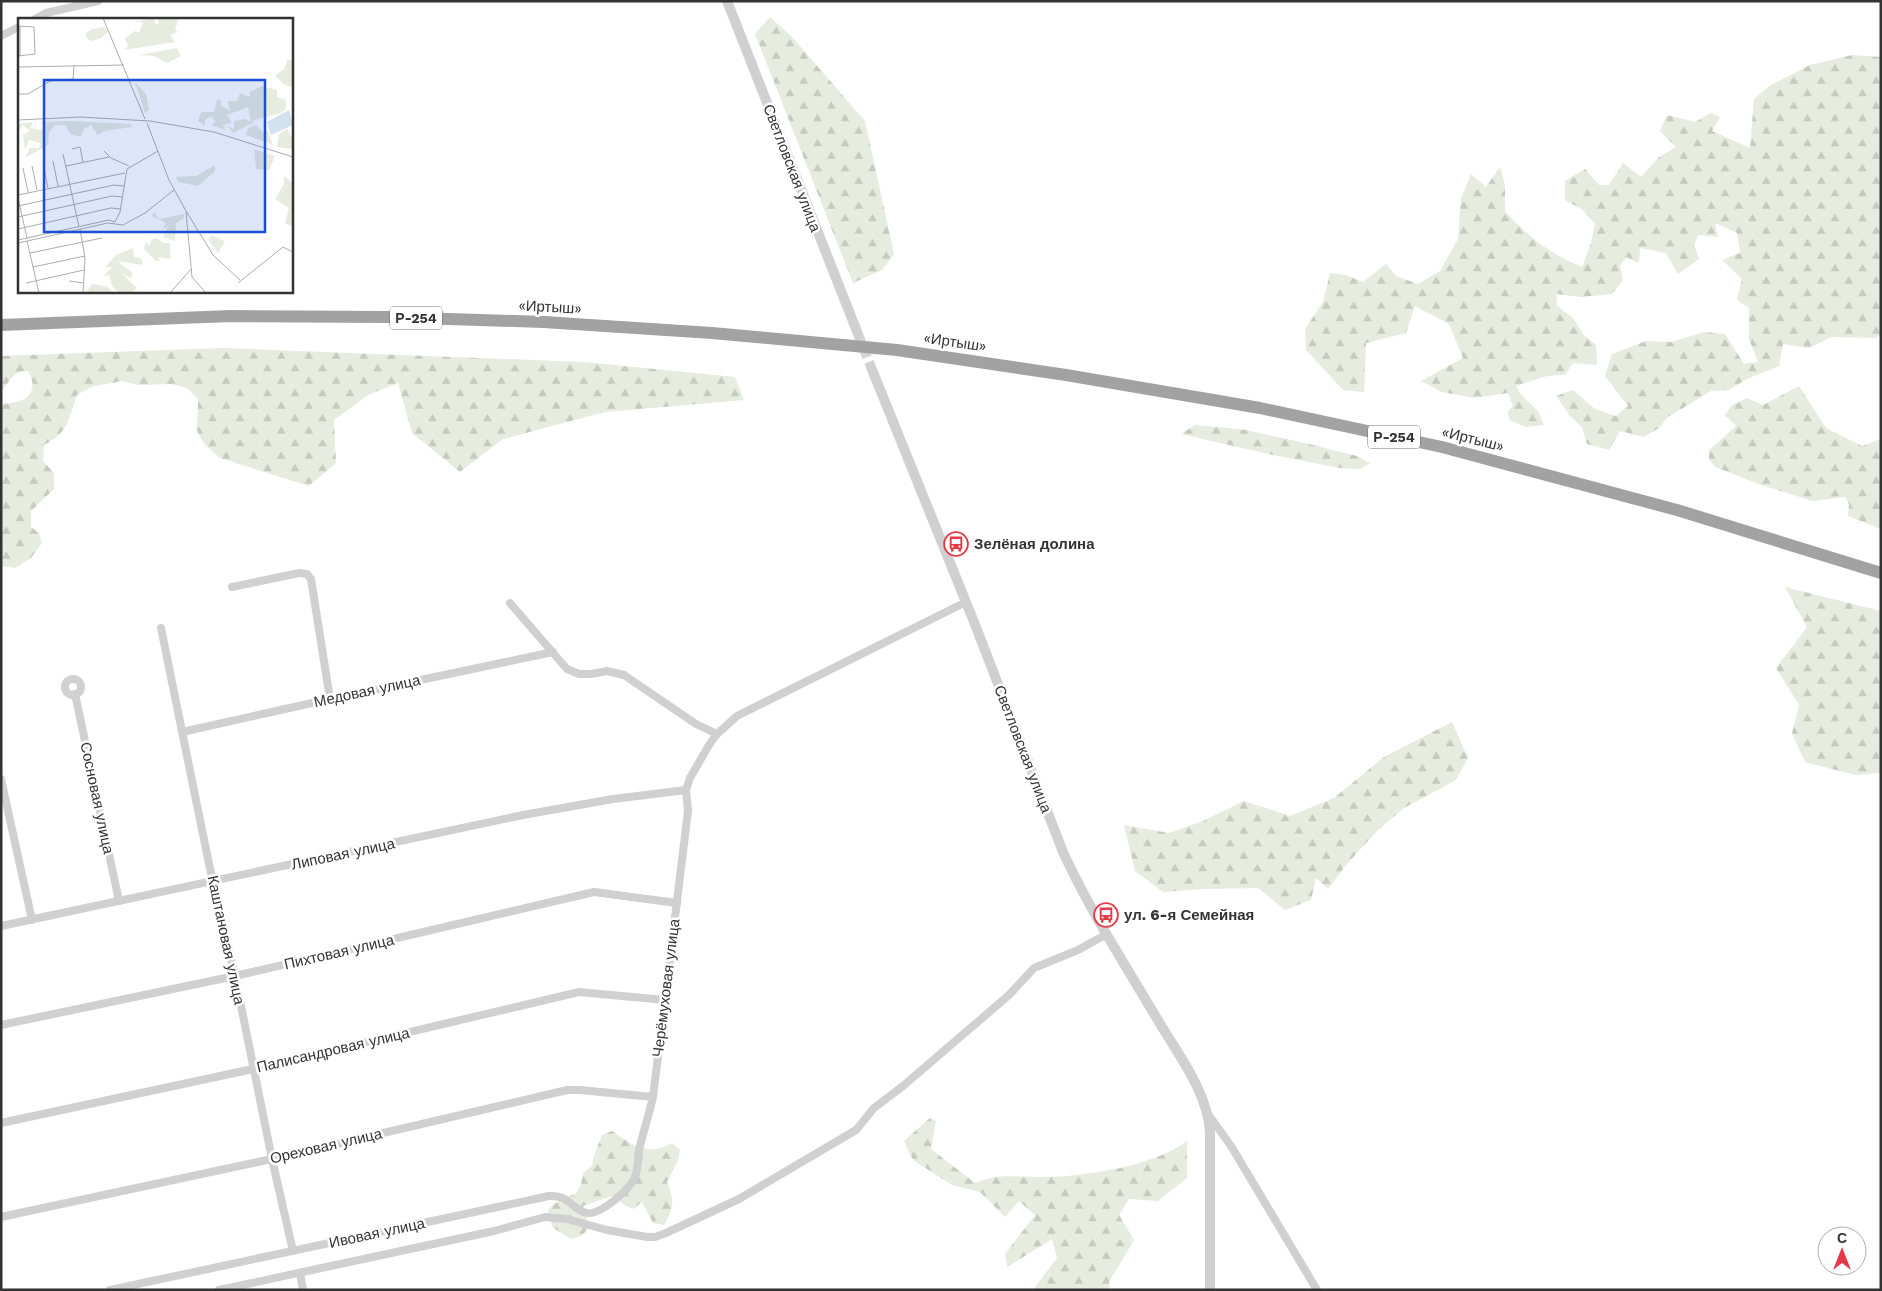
<svg xmlns="http://www.w3.org/2000/svg" width="1882" height="1291" font-family="'Work Sans',sans-serif">
  <style>
    .forest { fill: url(#forest-firs) }
    .lines { fill: none; stroke-linecap: round; stroke-linejoin: round }
    .tertiary-tunnel { stroke: #d6d6d6; stroke-width: 10; stroke-dasharray: 10 5; stroke-linecap: butt }
    .minor { stroke: #d0d0d0; stroke-width: 8 }
    .tertiary { stroke: #d0d0d0; stroke-width: 10 }
    .trunk { stroke: #a2a2a2; stroke-width: 12 }
    .labels { text-anchor: middle; stroke-width: 5; stroke-linejoin: round; paint-order: stroke }
    .shield { fill: #fff; stroke: #707070; stroke-width: 1 }
    .shield-label { font-size: 14px; font-weight: bold; fill: #333 }
    .street-label { font-size: 15px; fill: #333; stroke: #fff }
    .poi-label { font-size: 15px; font-weight: bold; fill: #333; stroke: #fff; text-anchor: start }
    .inset-road { fill: none; stroke: #adadad; stroke-width: 1 }
    .view { fill: #1d4ed8; fill-opacity: 0.15; stroke: #1d4ed8; stroke-width: 2.5 }
    .inset-edge { fill: none; stroke: #333; stroke-width: 2.5 }
  </style>
  <defs>
    <pattern id="forest-firs" width="22" height="20" patternUnits="userSpaceOnUse" patternTransform="scale(1.25)"><rect width="22" height="20" fill="#e6ecdf"/><path d="M5 1l3.5 6h-7zM16 11l3.5 6h-7z" fill="#c6cbc0"/></pattern>
  </defs>
  <rect width="100%" height="100%" fill="#fff"/>
  <g class="forest">
    <polygon points="770,17 792,37 865,121 894,254 882,270 853,283 755,34"/>
    <path d="M1852,55L1881,57V335L1875,338L1831,337L1809,348L1783,344L1779,366L1747,379L1729,390L1711,391L1668,417L1659,428L1644,437L1620,431L1609,450L1587,444L1582,427L1570,416L1556,396L1573,390L1595,409L1616,416L1628,406L1605,376L1612,354L1646,341L1671,342L1704,332L1725,334L1744,364L1758,362L1749,339V308L1737,300L1742,279L1722,260L1740,253L1737,233L1715,223L1718,237L1698,235L1694,245L1699,259L1678,274L1666,253L1640,248L1639,263L1626,257L1620,266L1623,280L1612,294L1582,297L1556,294L1557,306L1573,318L1584,335L1596,345L1597,365L1573,363L1565,375L1547,376L1516,386L1522,396L1538,411L1544,425L1526,427L1509,420L1508,411L1513,406L1508,393L1474,398L1442,392L1421,381L1463,358L1449,324L1415,306L1406,333L1366,343L1364,392L1343,390L1306,350L1305,329L1323,302L1330,273L1346,275L1363,282L1386,264L1396,276L1418,284L1440,271L1458,239L1461,199L1471,174L1486,187L1500,167L1505,185V211C1531,239 1547,252 1582,267L1591,243L1595,224L1583,210L1565,200V181L1585,169L1599,185H1609L1623,163L1641,177L1659,157L1676,147L1660,131L1667,115L1695,122L1711,113L1720,117L1712,131L1750,148L1754,99L1769,86L1810,65Z"/>
    <path d="M223,348L584,362L735,377L744,400L605,412L503,439L460,472L412,433L398,383L368,395L334,420L336,463L309,486L220,458L205,445L197,431L198,399L187,388L171,384L138,385L122,381L91,387L77,395C68,420 69,432 44,445L43,461L54,473V489L31,511V527L39,533L42,543L31,558L15,568L1,566V405C6,403 11,403 17,402C34,397 36,384 28,371C12,371 11,381 1,391V356Z"/>
    <polygon points="1799,386 1826,428 1862,446 1881,439 1881,529 1848,516 1849,504 1845,497 1813,501 1761,485 1715,467 1709,459 1709,450 1736,426 1725,415 1731,406 1747,398 1763,405"/>
    <polygon points="1195,425 1246,430 1313,445 1357,456 1370,463 1360,469 1340,468 1268,454 1181,434"/>
    <polygon points="1785,587 1881,611 1881,773 1855,775 1805,762 1792,733 1799,705 1776,668 1807,627"/>
    <polygon points="1452,722 1468,758 1456,780 1404,808 1377,831 1346,865 1328,889 1316,878 1311,900 1285,910 1258,888 1204,889 1163,892 1135,871 1124,825 1169,833 1203,821 1244,801 1290,816 1334,798 1384,757"/>
    <path d="M930,1118L936,1121L931,1149L975,1183C998,1172 1025,1178 1051,1177C1092,1175 1153,1166 1187,1141V1178L1158,1201L1129,1199L1119,1215L1134,1240L1109,1282L1110,1290H1033L1057,1258L1052,1239L1007,1267L1005,1254L1035,1215L1019,1201L1005,1217L980,1192L952,1185L913,1160L904,1141Z"/>
    <path d="M612,1131C632,1145 648,1157 672,1143L680,1150L678,1161L667,1182C674,1199 675,1208 664,1225L653,1223L642,1202L633,1209L623,1204L615,1195L583,1206L589,1227L582,1236L571,1239L552,1227L548,1210C557,1201 564,1197 576,1194L581,1184L583,1173L592,1166L594,1156L602,1135Z"/>
  </g>
  <g class="lines">
    <polyline class="tertiary-tunnel" points="858,334 871,367"/>
    <g class="minor">
      <polyline points="35,19 46,13 98,1"/>
      <polyline points="1,36 19,27"/>
      <polyline points="232,587 299,573 307,574 311,579 330,699"/>
      <polyline points="510,603 567,669 579,674 591,674 607,671 624,675 696,724 717,734"/>
      <polyline points="161,628 209,864 235,976 272,1159 293,1251"/>
      <circle cx="73" cy="687" r="8"/>
      <polyline points="75,694 119,901"/>
      <polyline points="182,732 330,699 553,652"/>
      <polyline points="1,779 32,920"/>
      <polyline points="1,926 523,815 613,799 686,790"/>
      <polyline points="1,1025 235,976 594,892 677,903"/>
      <polyline points="1208,1114 1231,1146 1317,1290"/>
      <polyline points="1,1123 253,1069 579,992 665,1000"/>
      <polyline points="1,1217 272,1159 567,1090 580,1090 653,1097"/>
      <polyline points="300,1273 303,1290"/>
      <path d="M110,1290L549,1196C571,1195 571,1210 587,1213C601,1215 630,1189 635,1177C638,1169 638,1159 639,1150C643,1133 649,1115 653,1097L688,811L686,790L690,778L709,745L717,734L737,716L966,602"/>
      <polyline points="219,1290 494,1231 545,1217 567,1219 607,1230 647,1237 655,1237 666,1233 739,1199 856,1130 874,1108 903,1086 1009,995 1034,968 1078,950 1107,934"/>
    </g>
    <g class="tertiary">
      <polyline points="727,1 858,334"/>
      <path d="M871,367L974,622L1063,852C1090,911 1126,966 1159,1022C1178,1054 1208,1093 1210,1132V1290"/>
    </g>
    <polyline class="trunk" points="1,325 231,316 388,317 544,322 712,333 897,350 1066,375 1260,408 1442,447 1677,510 1881,573"/>
  </g>
  <defs>
    <g id="bus-ring" transform="scale(1.25)"><circle r="9.5" fill="#fff" stroke="#e63946" stroke-width="1.5"/><path d="M-5-6H5V4H4V6H2V4H-2V6H-4V4H-5ZM-3.5-4V0h7V-4ZM-3.5 1.2v1.5H-2V1.2ZM2 1.2v1.5H3.5V1.2Z" fill="#e63946"/></g>
  </defs>
  <g fill-rule="evenodd">
    <use href="#bus-ring" x="956" y="544"/>
    <use href="#bus-ring" x="1106" y="915"/>
  </g>
  <g class="labels">
    <g class="shield">
      <rect x="390" y="306.5" width="52" height="23" rx="4"/>
      <rect x="1368" y="425.5" width="52" height="23" rx="4"/>
    </g>
    <g class="shield-label">
      <text x="416" y="323">Р-254</text>
      <text x="1394" y="442">Р-254</text>
    </g>
    <g class="street-label">
      <text transform="translate(792 168) rotate(69)" y="5">Светловская улица</text>
      <text transform="translate(550 307) rotate(3)" y="5">«Иртыш»</text>
      <text transform="translate(955 342) rotate(8)" y="5">«Иртыш»</text>
      <text transform="translate(1473 439) rotate(14)" y="5">«Иртыш»</text>
      <text transform="translate(367 691) rotate(-12)" y="5">Медовая улица</text>
      <text transform="translate(1023 749) rotate(69)" y="5">Светловская улица</text>
      <text transform="translate(97 798) rotate(78)" y="5">Сосновая улица</text>
      <text transform="translate(343 854) rotate(-12)" y="5">Липовая улица</text>
      <text transform="translate(226 940) rotate(78)" y="5">Каштановая улица</text>
      <text transform="translate(339 952) rotate(-13)" y="5">Пихтовая улица</text>
      <text transform="translate(666 988) rotate(-83)" y="5">Черёмуховая улица</text>
      <text transform="translate(333 1050) rotate(-13)" y="5">Палисандровая улица</text>
      <text transform="translate(326 1146) rotate(-13)" y="5">Ореховая улица</text>
      <text transform="translate(377 1233) rotate(-12)" y="5">Ивовая улица</text>
    </g>
    <g class="poi-label">
      <text x="974" y="549">Зелёная долина</text>
      <text x="1124" y="920">ул. 6-я Семейная</text>
    </g>
  </g>
  <g transform="translate(18 18)">
    <rect width="275" height="275" fill="#fff"/>
    <path d="M136,0L138,7L141,5L140,0H160L157,12L160,14L152,17L157,24L106,32L110,28L107,20L117,13L121,15L125,4H116ZM87,9L90,14L83,20L74,23L68,20V15L74,11ZM159,30L163,38L149,45L136,38L121,37ZM275,35V69L267,67L257,58L266,51L270,41L275,43ZM117,64L128,76L131,92L127,95ZM244,68L259,72V79L268,82V91L263,95L236,102L235,105L215,115L209,108L216,111V103L227,101L233,104L230,89L209,97L214,105L205,107L208,112L193,107L198,104L193,98L187,102V108L180,103L183,94H196L199,82H203V87L212,93L210,83H219L222,75L232,79V74ZM52,103L113,106L114,109L86,113L80,117L73,107L66,111L63,119L52,116L48,107H37L31,114L30,127L7,140L12,130H21L22,125L11,122L7,132L5,117L12,113L5,107L0,113V106L15,104L12,110L21,112L30,107L25,108L23,104ZM238,107L245,114L250,113L255,127L228,117L230,110ZM269,111L275,121V131L259,129L261,116ZM236,131L257,138L251,152L238,151ZM197,147V153L180,168L160,164L158,159L178,158ZM266,158L275,165V209L267,205L271,190L257,181L266,166ZM136,194L141,201L166,196V200L158,205L157,223L145,219L150,208L145,211L148,205L134,198ZM194,217L207,223L200,235L190,221ZM139,220L145,225H152V241L140,239L142,242L138,243L126,231L128,223L131,228L134,221ZM115,230L116,239L123,240L125,247L99,243L115,255L113,260L103,255L119,270L114,275H101L94,268L91,257L86,258L94,249H87L98,237ZM74,266L90,269L95,275H68Z" fill="#e6ecdf"/>
    <path d="M271,92L275,107L253,117L249,104Z" fill="#cfe2ee"/>
    <path class="inset-road" d="M85,0L127,101M0,8L16,9L17,36L0,38M2,38V8M0,49L106,47M0,76H10L32,63L55,61L56,47M0,102L62,99L132,103L196,114L275,139M129,105L151,162L168,193L195,237L222,262M54,131L62,129L65,144M86,133L93,140L111,148M45,136L61,209M35,143L40,168M25,146L30,170M14,148L19,172M48,148L91,139M5,150L10,174M0,177L107,155M0,180L9,220M0,188L96,167L106,168M168,194L174,259L188,275M0,199L94,178L104,179M0,211L93,190L103,191M62,211L67,240L65,275M0,222L91,202L97,204L102,194L109,151L140,133M9,223L21,275M0,225L90,205L105,207L127,195L156,172M12,235L84,220M15,249L67,238M51,263L66,265M8,265L66,252M220,265L265,229L275,234M34,275H53M152,275L173,251"/>
    <path class="view" d="M26,62H247V214H26Z"/>
    <rect width="275" height="275" class="inset-edge"/>
  </g>
  <rect width="1882" height="1291" fill="none" stroke="#333333" stroke-width="5"/>
  <g transform="translate(1842 1251)"><circle r="24" fill="#ffffff" stroke="#adadad"/>
  <path d="M0-4L9 19L0 12L-9 19Z" fill="#e63946"/>
  <text y="-8" font-size="14" font-weight="bold" text-anchor="middle" fill="#333333">С</text>
  </g>
</svg>
